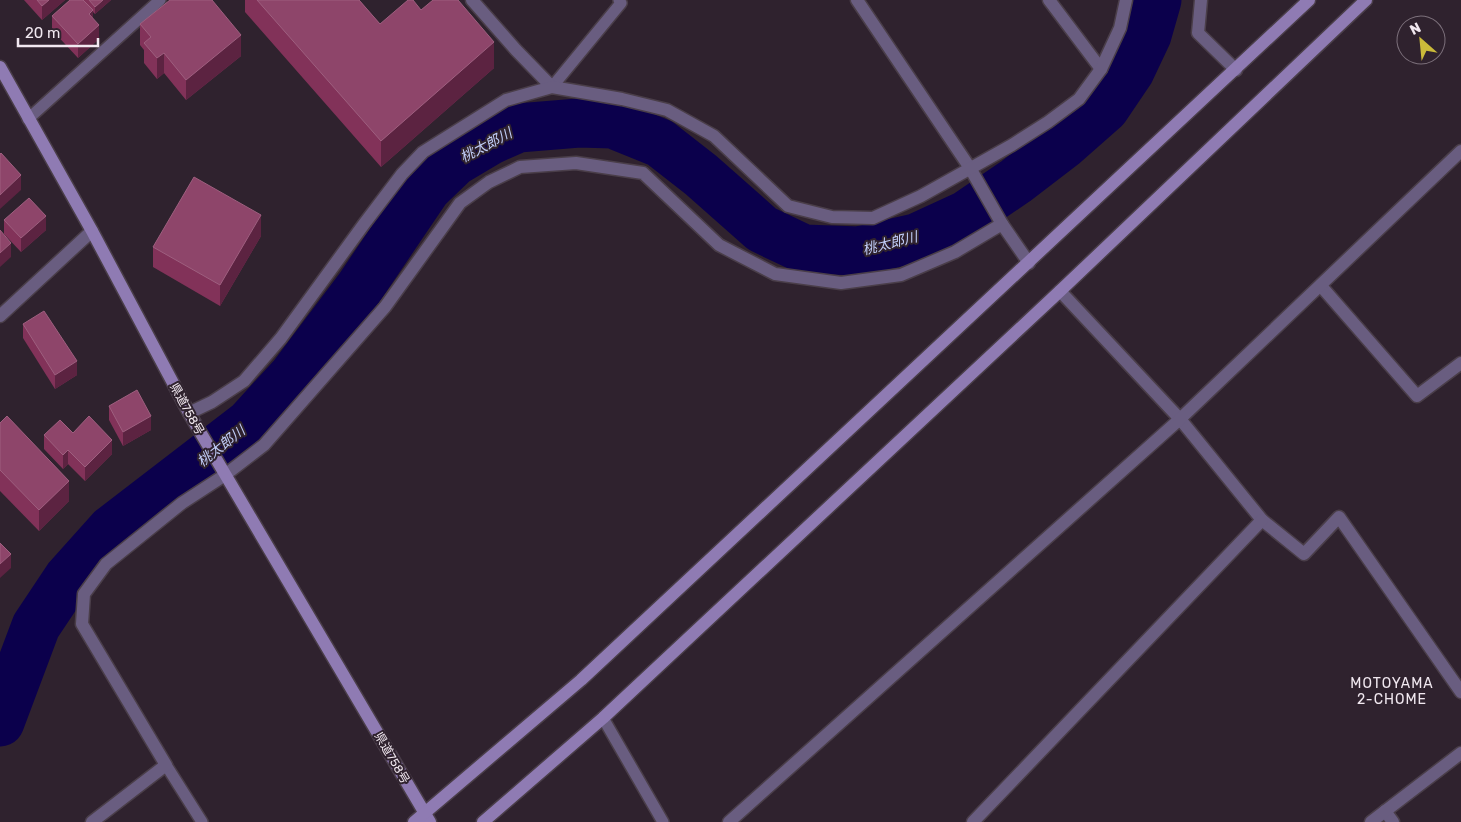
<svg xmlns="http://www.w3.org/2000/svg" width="1461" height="822" font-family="Rubik,'Noto Sans JP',sans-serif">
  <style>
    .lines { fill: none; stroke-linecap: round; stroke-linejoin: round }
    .river { stroke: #0b004c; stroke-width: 49 }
    .lane-casing { stroke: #4a3e49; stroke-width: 14 }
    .street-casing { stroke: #4a3e49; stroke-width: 15 }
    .secondary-casing { stroke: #4a3e49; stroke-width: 15 }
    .lane { stroke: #695d80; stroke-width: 11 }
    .street { stroke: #695d80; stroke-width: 12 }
    .secondary { stroke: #8f7bb3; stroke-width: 12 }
    .wall { fill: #823259 }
    .shaded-wall { fill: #5c2341 }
    .building { fill: #8e456a; stroke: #9e5f7f }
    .labels { text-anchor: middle; stroke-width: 4; stroke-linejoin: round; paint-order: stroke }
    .street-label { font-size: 12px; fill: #f1e8f0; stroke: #2f222e }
    .water-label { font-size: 14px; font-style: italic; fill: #c2cef9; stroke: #2f222e }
    .neighbourhood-label { font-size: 14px; letter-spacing: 1px; fill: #f1e8f0; stroke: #2f222e }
  </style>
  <rect width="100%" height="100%" fill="#2f222e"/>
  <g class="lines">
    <polyline class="river" points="0,722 36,626 68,578 111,530 249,424 293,376 360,287 427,188 454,162 491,140 518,128 579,123 613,124 660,143 701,175 762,229 804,249 859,251 916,238 966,215 1016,181 1063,145 1105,108 1130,71 1147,35 1157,0"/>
    <g class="lane-casing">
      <g id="lane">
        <polyline points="552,87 621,3 619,0"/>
        <polyline points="28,119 160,0"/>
        <polyline points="603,718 663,822"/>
        <polyline points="166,765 202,822"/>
      </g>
    </g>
    <g class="street-casing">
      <g id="street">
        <polyline points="472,0 516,50 552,87"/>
        <polyline points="857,0 970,168 1002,224"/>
        <polyline points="1049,0 1101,69"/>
        <polyline points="1201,0 1198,33 1236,70"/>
        <polyline points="1321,286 1417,396 1461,363"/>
        <polyline points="1060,291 1180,419 1262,520 1304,554 1339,517 1461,692"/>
        <polyline points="0,316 92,231"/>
        <polyline points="189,413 212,402 244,381 281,338 364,224 402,174 423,152 506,100 552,87 622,99 667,110 714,136 788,206 832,217 873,218 921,196 1012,145 1048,122 1079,99 1101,69 1120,28 1126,0"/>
        <polyline points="1385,811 1393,822"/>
        <polyline points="92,822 166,765 82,624 84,594 106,564 182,503 225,475 264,445 385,307 460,203 489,182 520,167 576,163 643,173 719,245 775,274 841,283 901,275 955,252 1002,224 1029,263"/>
        <polyline points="729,822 1180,419 1461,151"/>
        <polyline points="973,822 1262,520"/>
        <polyline points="1371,822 1461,753"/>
      </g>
    </g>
    <g class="secondary-casing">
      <g id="secondary">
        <polyline points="0,67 92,231 189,413 430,822"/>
        <polyline points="414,822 581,680 1309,0"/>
        <polyline points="483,822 603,718 1060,291 1366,0"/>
      </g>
    </g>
    <use href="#lane" class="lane"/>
    <use href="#street" class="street"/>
    <use href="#secondary" class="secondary"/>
  </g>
  <g class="wall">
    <polygon points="24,0 65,0 42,20"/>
    <polygon points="70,0 111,0 95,14 93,12 93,19 99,39 78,58 52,30 52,16"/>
    <polygon points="245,0 359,0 380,24 421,10 494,68 381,167 245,12"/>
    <polygon points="140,24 241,56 186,100 164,73 157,79 144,63 144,50 140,45"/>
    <polygon points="4,220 46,230 21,252 4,234"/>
    <polygon points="261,236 220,306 153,267 153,247"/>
    <polygon points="23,324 77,375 55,389 23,338"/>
    <polygon points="109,406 151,430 123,446 109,420"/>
    <polygon points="0,423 69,501 39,531 0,491"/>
    <polygon points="73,433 112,454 85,481 68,464 63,469 44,449 44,435"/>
  </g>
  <g class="shaded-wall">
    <polygon points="49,0 65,0 42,20 42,6"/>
    <polygon points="103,0 111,0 95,14 95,7"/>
    <polygon points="93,10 93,25 89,14"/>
    <polygon points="99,25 99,39 78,58 78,44"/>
    <polygon points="241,35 241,56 186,100 186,80"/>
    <polygon points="494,42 494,68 381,167 381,141"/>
    <polygon points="164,53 164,73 157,79 157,58"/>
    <polygon points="21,175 21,190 0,209 0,195"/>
    <polygon points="261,215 261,236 220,306 220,285"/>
    <polygon points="46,216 46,230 21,252 21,238"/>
    <polygon points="11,243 11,257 0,267 0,253"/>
    <polygon points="77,361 77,375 55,389 55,375"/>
    <polygon points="151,416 151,430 123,446 123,432"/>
    <polygon points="112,440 112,454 85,481 85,467"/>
    <polygon points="68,450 68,464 63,469 63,455"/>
    <polygon points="69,481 69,501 39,531 39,510"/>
    <polygon points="11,554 11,568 0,578 0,564"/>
  </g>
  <g class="building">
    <polygon points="37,0 49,0 42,6"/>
    <polygon points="70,0 83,0 93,10 89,14 99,25 78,44 52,16"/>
    <polygon points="89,0 103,0 95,7"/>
    <polygon points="170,0 212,0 241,35 186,80 164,53 157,58 144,43 151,37 140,24"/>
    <polygon points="257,0 359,0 380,24 408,0 413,0 421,10 433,0 458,0 494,42 381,141"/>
    <polygon points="1,153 21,175 0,195 0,154"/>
    <polygon points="194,177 261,215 220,285 153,247"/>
    <polygon points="29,198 46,216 21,238 4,220"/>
    <polygon points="0,230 11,243 0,253"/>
    <polygon points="44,311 77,361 55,375 23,324"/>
    <polygon points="137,390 151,416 123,432 109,406"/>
    <polygon points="7,416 69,481 39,510 0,470 0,423"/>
    <polygon points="89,416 112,440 85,467 68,450 63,455 44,435 60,420 73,433"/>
    <polygon points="0,543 11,554 0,564"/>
  </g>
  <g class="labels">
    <g class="street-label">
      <text transform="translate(187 409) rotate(61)" y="4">県道758号</text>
      <text transform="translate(392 758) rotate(60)" y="4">県道758号</text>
    </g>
    <g class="water-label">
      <text transform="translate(486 145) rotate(-28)" y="5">桃太郎川</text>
      <text transform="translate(890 243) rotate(-14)" y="5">桃太郎川</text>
      <text transform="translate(221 446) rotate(-38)" y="5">桃太郎川</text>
    </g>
    <g class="neighbourhood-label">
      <text x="1392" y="688">MOTOYAMA<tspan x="1392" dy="16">2-CHOME</tspan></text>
    </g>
  </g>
  <g transform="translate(1421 40) rotate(333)"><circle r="24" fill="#2f222e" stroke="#7d717c"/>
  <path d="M0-4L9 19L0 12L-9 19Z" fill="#caba3a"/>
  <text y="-8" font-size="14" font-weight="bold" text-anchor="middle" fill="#f1e8f0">N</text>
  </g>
  <path d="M18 38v8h80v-8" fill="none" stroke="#f1e8f0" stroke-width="2.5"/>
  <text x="25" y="38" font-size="15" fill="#f1e8f0" stroke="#2f222e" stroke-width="4" paint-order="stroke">20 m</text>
</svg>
